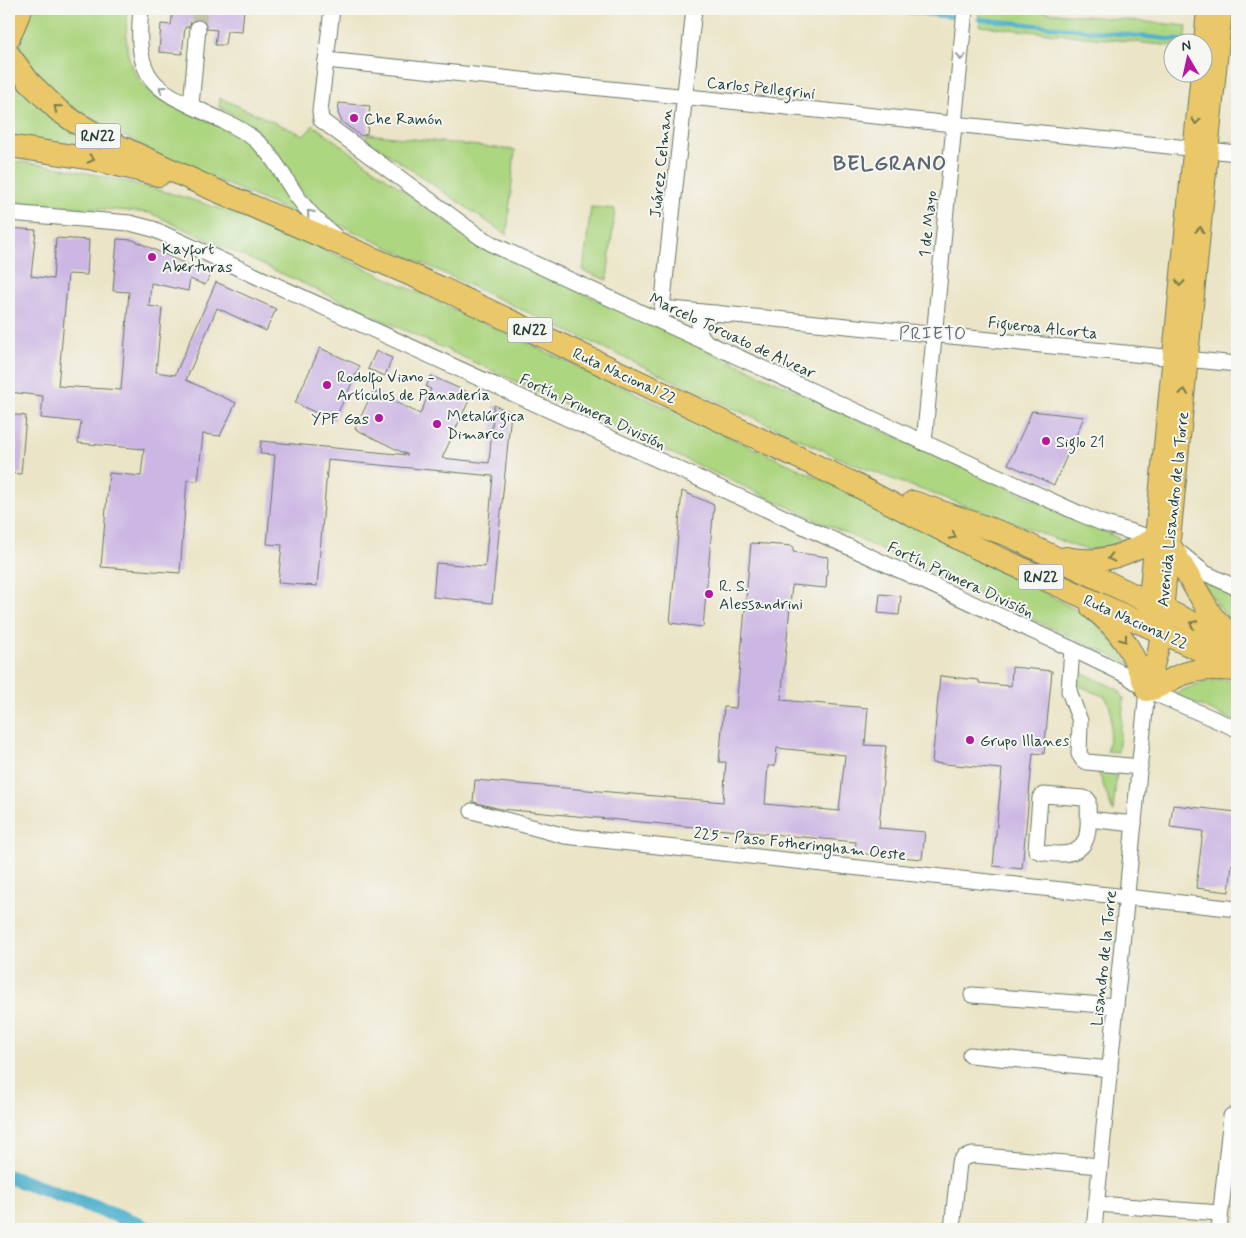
<svg xmlns="http://www.w3.org/2000/svg" width="1246" height="1238" font-family="Mynerve,sans-serif">
  <style>
    .green { fill: #add681; stroke: #668a5a }
    .lines { fill: none; stroke-linecap: round; stroke-linejoin: round }
    .stream { stroke: #4cafcb; stroke-width: 4.5 }
    .canal { stroke: #4cafcb; stroke-width: 15 }
    .building { fill: #ccb6e3; fill-rule: evenodd }
    .minor-tunnel { stroke: #c2c3a9; stroke-width: 15; stroke-dasharray: 15 8; stroke-linecap: butt }
    .minor-casing { stroke: #667767; stroke-width: 17 }
    .major-casing { stroke: #667767; stroke-width: 22 }
    .highway-casing { stroke: #667767; stroke-width: 24 }
    .minor { stroke: #fff; stroke-width: 15 }
    .major { stroke: #eac769; stroke-width: 20 }
    .highway { stroke: #eac769; stroke-width: 22 }
    .oneway { stroke: #8f9e9a }
    .oneway2 { stroke: #7a7b4c }
    .poi-dot { fill: #b5179e; stroke: #f6f6f2; stroke-width: 2 }
    .labels { text-anchor: middle; stroke-width: 4; stroke-linejoin: round; paint-order: stroke }
    .shield { fill: #f6f6f2; stroke: #60746d; stroke-width: 1 }
    .shield-label { font-size: 15px; font-weight: bold; fill: #1f3d34 }
    .street-label { font-size: 16px; fill: #1f3d34; stroke: #f6f6f2 }
    .poi-label { font-size: 16px; fill: #1f3d34; stroke: #f6f6f2; text-anchor: start }
    .neighbourhood-label { font-size: 18px; letter-spacing: 1px; fill: #5c6771; stroke: #f6f6f2 }
    .district-label { font-size: 21px; font-weight: bold; letter-spacing: 1px; fill: #5c6771; stroke: #f6f6f2 }
  </style>
  <rect width="100%" height="100%" fill="#f6f6f2"/>
  <filter id="ink" filterUnits="userSpaceOnUse"><feTurbulence type="fractalNoise" baseFrequency=".02" numOctaves="2"/><feDisplacementMap in="SourceGraphic" scale="10" xChannelSelector="R" yChannelSelector="G"/><feConvolveMatrix kernelMatrix="1 2 1 2 8 2 1 2 1" color-interpolation-filters="sRGB"/></filter>
  <filter id="wash" filterUnits="userSpaceOnUse"><feTurbulence type="fractalNoise" baseFrequency=".0096" numOctaves="4" result="noise"/><feDisplacementMap in="SourceGraphic" scale="20" xChannelSelector="R" yChannelSelector="G"/><feGaussianBlur stdDeviation="1.12" result="paint"/><feColorMatrix in="noise" values="0 0 0 0 0 0 0 0 0 0 0 0 0 0 0 0 0 1.4 0 .05"/><feComposite in="paint" operator="in"/></filter>
  <g filter="url(#wash)">
    <rect width="100%" height="100%" fill="#ebe4c6"/>
    <g class="green">
      <path d="M32,9H127C126,46 123,71 156,96L251,142L261,150L303,215L300,216L157,154L73,108L45,87L22,55L20,46L22,36Z"/>
      <polygon points="978,9 1016,9 1187,26 1185,42 1174,42 1173,46 980,26"/>
      <polygon points="17,82 123,156 9,139 9,101"/>
      <polygon points="220,98 303,135 309,131 313,125 474,241 488,250 1120,539 1122,540 1121,544 1089,550 1074,546 1025,527 892,479 844,460 336,223 315,208 262,139 232,114 219,107"/>
      <polygon points="367,134 515,150 507,235 366,139"/>
      <path d="M9,161C37,163 64,168 92,174C172,190 249,217 324,249L881,507L1092,618L1132,665L150,213L9,201Z"/>
      <polygon points="591,207 615,209 607,280 583,271"/>
      <polygon points="1200,579 1237,593 1237,626 1230,622"/>
      <path d="M1074,669L1119,690L1124,699L1118,752L1107,751C1109,736 1116,710 1105,697L1073,683Z"/>
      <polygon points="1221,679 1237,682 1237,722 1174,694 1200,683"/>
      <polygon points="1097,768 1117,770 1113,812"/>
    </g>
    <g class="lines">
      <g class="stream">
        <polyline points="896,9 910,12 954,17"/>
        <polyline points="979,19 1196,42"/>
        <polyline points="1235,46 1237,46"/>
      </g>
      <polyline class="canal" points="9,1177 116,1215 148,1229"/>
    </g>
    <g id="blocks">
      <g class="building">
        <polygon points="173,9 244,9 242,32 227,31 225,45 215,45 217,30 207,29 204,21 195,19 191,22 189,27 185,27 182,54 159,52 161,24 171,25"/>
        <polygon points="339,103 370,106 367,134 361,136 342,122 338,113"/>
        <polygon points="9,228 36,230 31,276 53,279 56,238 89,240 87,275 68,274 58,386 121,390 129,292 113,291 117,239 133,240 210,275 205,285 190,279 188,291 151,283 149,306 162,308 156,372 175,375 216,282 276,309 266,331 217,308 186,380 236,403 220,436 203,434 198,481 187,480 180,573 101,567 109,473 141,476 144,449 78,443 81,422 41,418 43,396 9,392"/>
        <polygon points="320,348 360,366 334,421 295,403"/>
        <polygon points="376,351 392,358 385,376 368,369"/>
        <polygon points="431,376 472,394 442,458 489,463 494,405 511,412 492,603 433,597 436,563 485,567 493,476 328,460 317,586 278,583 282,545 267,544 275,455 260,454 261,441 408,455 355,429 373,391 420,414 431,389 426,387"/>
        <polygon points="1032,411 1084,417 1054,485 1008,464"/>
        <polygon points="9,414 26,416 21,474 9,473"/>
        <polygon points="682,491 714,505 703,627 670,623"/>
        <path d="M751,543L793,546V552L828,557L826,588L792,585L781,700L868,708L865,745L886,746L879,828L925,832L922,859L855,853L856,842L501,809L473,802L475,780L723,802L726,762H719L724,707L736,708ZM777,748L845,755L839,811L765,804L768,766H775Z"/>
        <polygon points="880,594 901,596 899,615 878,613"/>
        <polygon points="1012,667 1052,671 1044,754 1033,753 1022,869 993,866 1002,769 932,763 940,676 979,680 979,683 1011,686"/>
        <polygon points="1173,805 1237,812 1237,864 1232,864 1229,892 1196,888 1203,831 1170,827"/>
      </g>
    </g>
  </g>
  <g filter="url(#ink)">
    <use href="#blocks" fill-opacity="0" stroke="#667767" stroke-width="1"/>
    <g class="lines">
      <polyline class="minor-tunnel" points="198,28 200,9"/>
      <g class="minor-casing">
        <g id="minor">
          <path d="M141,9C133,89 160,90 223,121C237,127 250,134 261,145C275,159 285,179 296,195C307,211 320,224 335,236"/>
          <polyline points="332,9 320,111 321,120 480,237 496,246 1078,513 1102,523 1155,539"/>
          <polyline points="326,60 1237,153"/>
          <polyline points="191,105 198,28"/>
          <polyline points="9,213 130,223 153,229 1072,649 1126,675 1147,690 1237,729"/>
          <polyline points="662,308 1237,364"/>
          <polyline points="661,318 694,9"/>
          <polyline points="706,342 700,334 699,325 707,316 716,313"/>
          <polyline points="924,443 965,9"/>
          <polyline points="1180,553 1205,573 1237,588"/>
          <polyline points="1072,649 1069,691 1080,721 1079,754 1083,760 1087,762 1140,767"/>
          <path d="M1043,795L1084,798L1088,800C1088,826 1094,854 1059,854C1052,854 1042,853 1036,850L1040,798Z"/>
          <polyline points="472,811 565,836 1237,909"/>
          <polyline points="1088,819 1134,824"/>
          <polyline points="972,995 1116,1006"/>
          <polyline points="970,1055 1110,1069"/>
          <polyline points="1097,1204 1220,1213"/>
          <polyline points="952,1229 959,1163 963,1158 973,1155 1100,1166"/>
          <polyline points="1094,1229 1147,690"/>
          <polyline points="1219,1229 1231,1116"/>
        </g>
      </g>
      <g class="major-casing">
        <g id="major">
          <polyline points="9,40 22,9"/>
          <polyline points="1204,43 1207,9"/>
          <polyline points="1147,618 1201,72"/>
          <polyline points="1147,690 1158,651 1161,632 1222,9"/>
        </g>
      </g>
      <g class="highway-casing">
        <g id="highway">
          <polyline points="9,55 29,82 59,111 75,122 108,141 208,187 439,287 848,481 975,547 1237,667"/>
          <polyline points="9,146 93,159 159,175"/>
          <polyline points="913,502 1008,535 1237,644"/>
          <polyline points="1169,544 1212,616 1233,637"/>
          <path d="M1066,558C1102,565 1124,555 1155,539"/>
          <path d="M1092,608C1123,631 1134,654 1147,690C1159,688 1166,682 1176,677C1196,668 1214,668 1235,670"/>
        </g>
      </g>
      <use href="#minor" class="minor"/>
      <use href="#major" class="major"/>
      <use href="#highway" class="highway"/>
    </g>
    <defs><path id="oneway-chevron" d="M-2-3.5L2.5 0L-2 3.5" fill="none" stroke-width="1.6" stroke-linecap="round" stroke-linejoin="round" transform="scale(1.25)"/></defs>
    <g class="oneway">
      <use href="#oneway-chevron" transform="translate(961 57) rotate(96)"/>
      <use href="#oneway-chevron" transform="translate(162 89) rotate(-144)"/>
      <use href="#oneway-chevron" transform="translate(310 213) rotate(-132)"/>
    </g>
    <g class="oneway2">
      <use href="#oneway-chevron" transform="translate(57 108) rotate(-140)"/>
      <use href="#oneway-chevron" transform="translate(1196 121) rotate(96)"/>
      <use href="#oneway-chevron" transform="translate(91 159) rotate(12)"/>
      <use href="#oneway-chevron" transform="translate(1200 230) rotate(-84)"/>
      <use href="#oneway-chevron" transform="translate(1180 283) rotate(96)"/>
      <use href="#oneway-chevron" transform="translate(1184 392) rotate(-84)"/>
      <use href="#oneway-chevron" transform="translate(953 536) rotate(28)"/>
      <use href="#oneway-chevron" transform="translate(1111 558) rotate(167)"/>
      <use href="#oneway-chevron" transform="translate(1193 624) rotate(-155)"/>
      <use href="#oneway-chevron" transform="translate(1124 639) rotate(54)"/>
    </g>
  </g>
  <g class="poi-dot">
    <circle cx="354" cy="118" r="5"/>
    <circle cx="152" cy="257" r="5"/>
    <circle cx="327" cy="385" r="5"/>
    <circle cx="379" cy="418" r="5"/>
    <circle cx="437" cy="424" r="5"/>
    <circle cx="1046" cy="441" r="5"/>
    <circle cx="709" cy="594" r="5"/>
    <circle cx="970" cy="740" r="5"/>
  </g>
  <g class="labels">
    <g class="shield">
      <rect x="75.5" y="123.5" width="45" height="25" rx="4"/>
      <rect x="507.5" y="317.5" width="45" height="25" rx="4"/>
      <rect x="1018.5" y="564.5" width="45" height="25" rx="4"/>
    </g>
    <g class="shield-label">
      <text x="98" y="141">RN22</text>
      <text x="530" y="335">RN22</text>
      <text x="1041" y="582">RN22</text>
    </g>
    <g class="street-label">
      <text transform="translate(761 87) rotate(6)" y="6">Carlos Pellegrini</text>
      <text transform="translate(660 163) rotate(-84)" y="6">Juárez Celman</text>
      <text transform="translate(927 224) rotate(-84)" y="6">1 de Mayo</text>
      <text transform="translate(1043 327) rotate(6)" y="6">Figueroa Alcorta</text>
      <text transform="translate(733 335) rotate(25)" y="6">Marcelo Torcuato de Alvear</text>
      <text transform="translate(625 375) rotate(25)" y="6">Ruta Nacional 22</text>
      <text transform="translate(593 411) rotate(25)" y="6">Fortín Primera División</text>
      <text transform="translate(1172 509) rotate(-84)" y="6">Avenida Lisandro de la Torre</text>
      <text transform="translate(961 579) rotate(25)" y="6">Fortín Primera División</text>
      <text transform="translate(1136 621) rotate(24)" y="6">Ruta Nacional 22</text>
      <text transform="translate(800 843) rotate(6)" y="6">225 - Paso Fotheringham Oeste</text>
      <text transform="translate(1103 958) rotate(-84)" y="6">Lisandro de la Torre</text>
    </g>
    <g class="poi-label">
      <text x="364" y="124">Che Ramón</text>
      <text x="162" y="254">Kayfort<tspan x="162" dy="18">Aberturas</tspan></text>
      <text x="337" y="382">Rodolfo Viano -<tspan x="337" dy="18">Artículos de Panadería</tspan></text>
      <text x="447" y="421">Metalúrgica<tspan x="447" dy="18">Dimarco</tspan></text>
      <text x="369" y="424" text-anchor="end">YPF Gas</text>
      <text x="1056" y="447">Siglo 21</text>
      <text x="719" y="591">R. S.<tspan x="719" dy="18">Alessandrini</tspan></text>
      <text x="980" y="746">Grupo Illanes</text>
    </g>
    <g class="neighbourhood-label">
      <text x="933" y="339">PRIETO</text>
    </g>
    <g class="district-label">
      <text x="890" y="170">BELGRANO</text>
    </g>
  </g>
  <rect width="1246" height="1238" fill="none" stroke="#f6f6f2" stroke-width="30"/>
  <g transform="translate(1188 58) rotate(351)"><circle r="24" fill="#f6f6f2" stroke="#a0aca6"/>
  <path d="M0-4L9 19L0 12L-9 19Z" fill="#b5179e"/>
  <text y="-8" font-size="14" font-weight="bold" text-anchor="middle" fill="#1f3d34">N</text>
  </g>
</svg>
